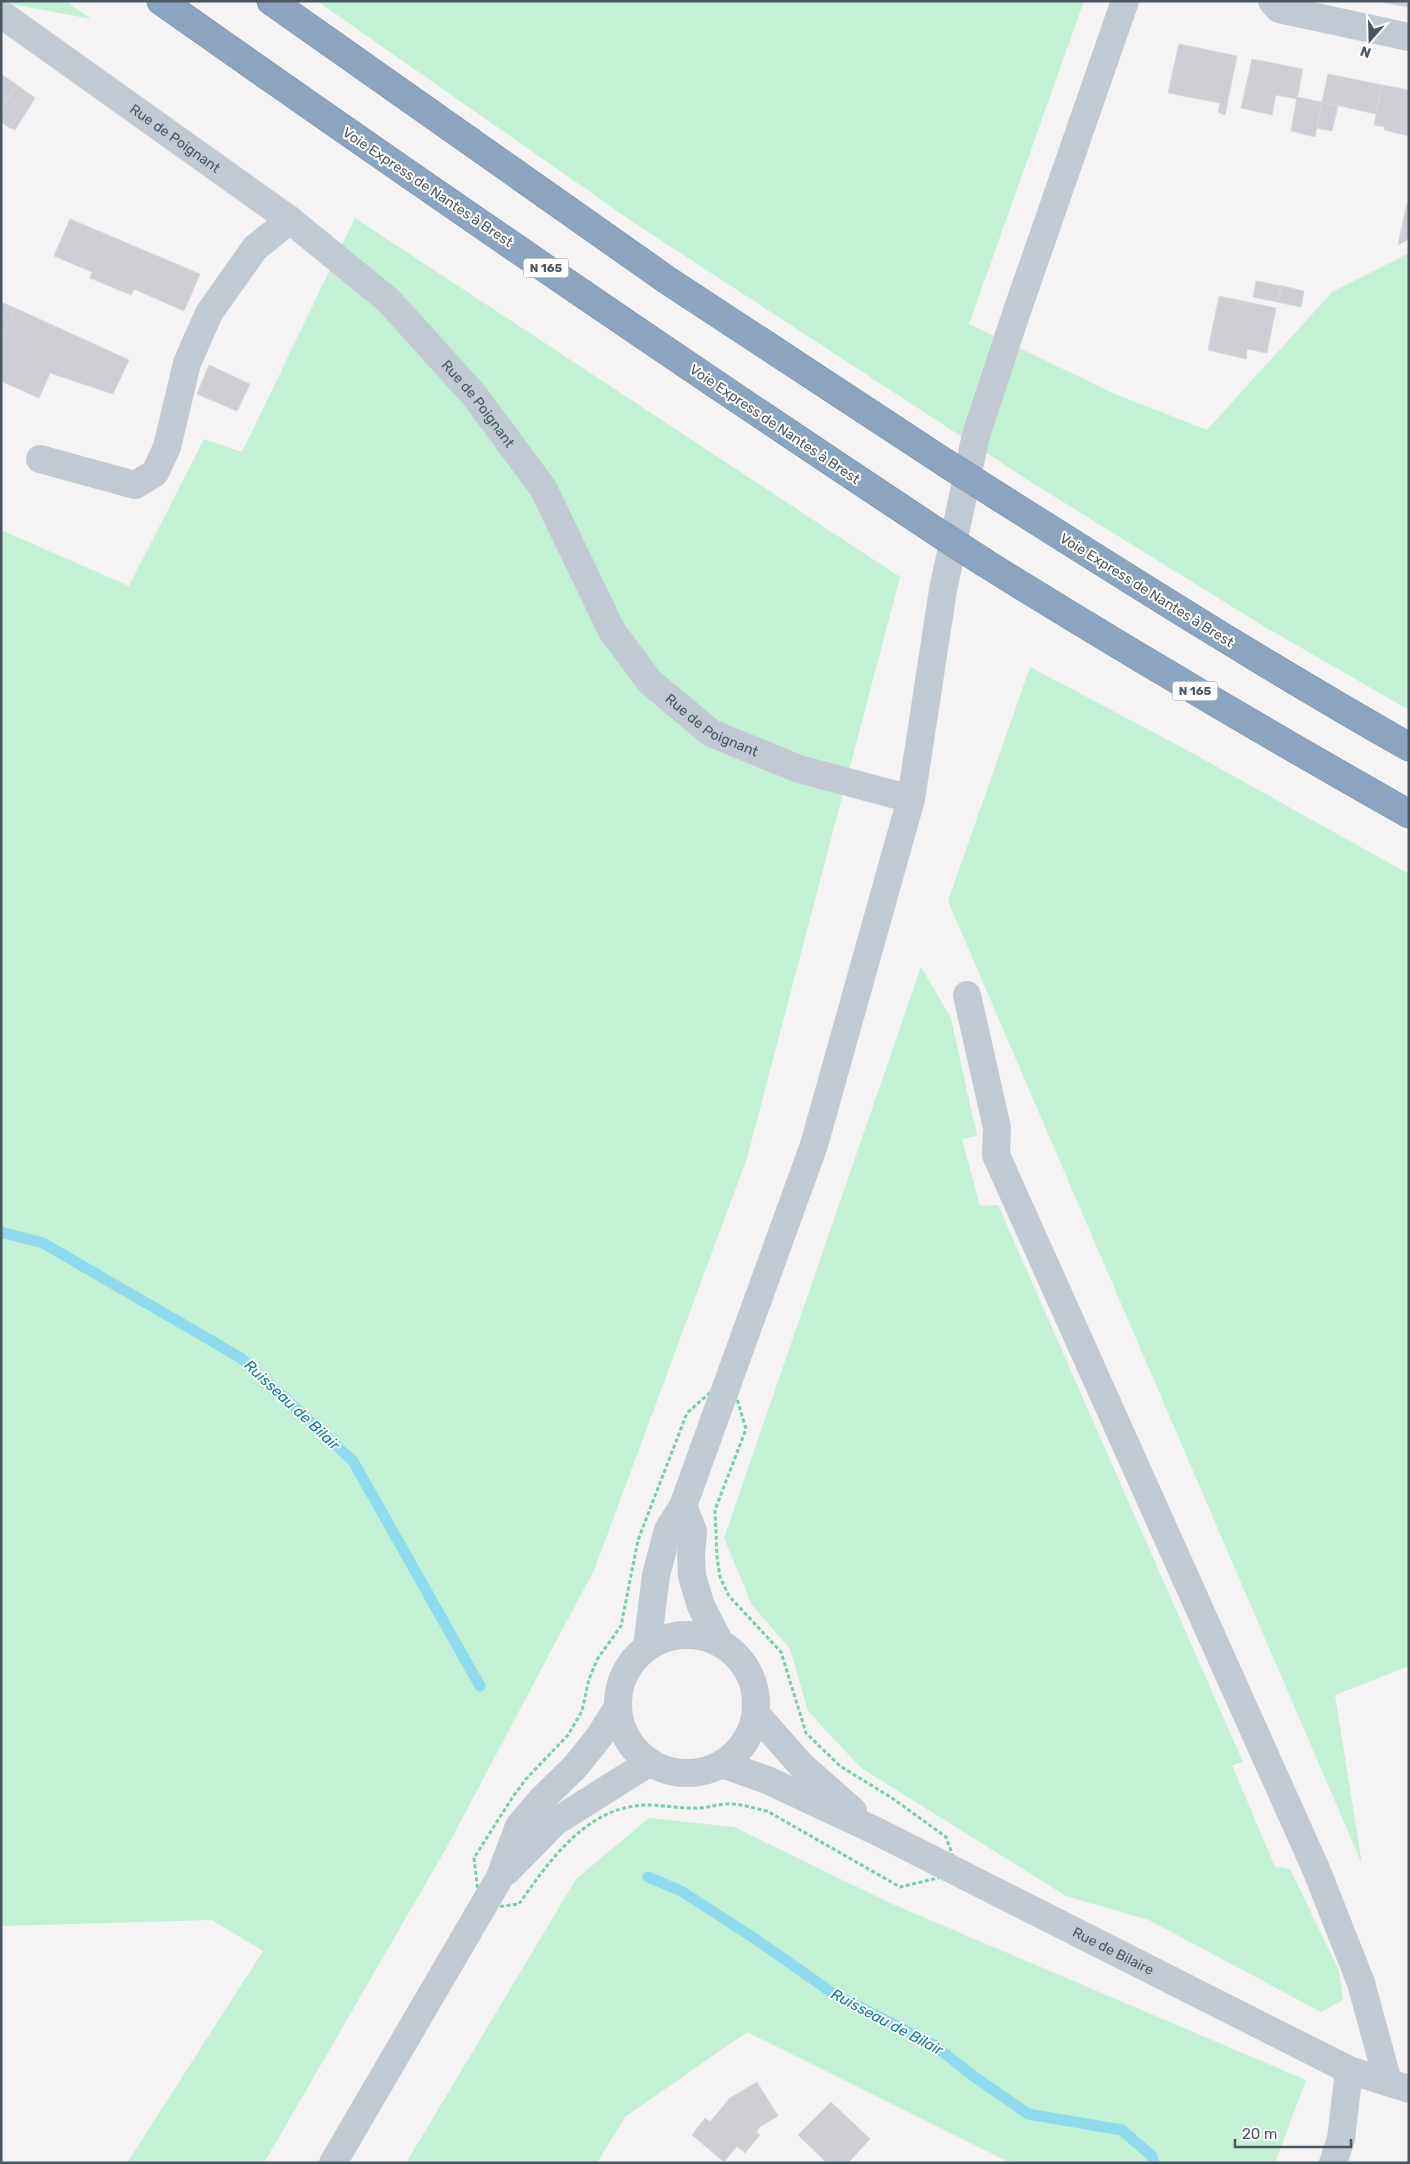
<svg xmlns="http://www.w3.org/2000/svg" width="1410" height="2164" font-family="Rubik,sans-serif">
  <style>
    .green { fill: #c3f1d5 }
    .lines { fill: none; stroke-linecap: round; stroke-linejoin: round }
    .stream { stroke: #90daee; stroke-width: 11 }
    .building { fill: #cdcfd5; stroke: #d7d9de }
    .highway-casing { stroke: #7690ad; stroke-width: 29 }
    .path { stroke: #7ad0a6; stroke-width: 3; stroke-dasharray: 4 2.5; stroke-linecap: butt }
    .minor { stroke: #c1cad2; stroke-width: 28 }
    .highway { stroke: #8ba5c1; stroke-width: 28 }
    .highway-bridge-casing { stroke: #7690ad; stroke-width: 29; stroke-linecap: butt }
    .highway-bridge { stroke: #8ba5c1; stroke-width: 28 }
    .labels { text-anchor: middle; stroke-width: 4; stroke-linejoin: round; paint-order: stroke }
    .shield { fill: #fff; stroke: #808990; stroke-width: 1 }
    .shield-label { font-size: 12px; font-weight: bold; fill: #4a5661 }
    .street-label { font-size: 14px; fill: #4a5661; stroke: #fff }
    .water-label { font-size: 15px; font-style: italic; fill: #0c7c9b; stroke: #fff }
  </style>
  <rect width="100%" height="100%" fill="#f5f3f3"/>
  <g class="green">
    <polygon points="1,1 66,1 91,19 1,2"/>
    <polygon points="317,1 1084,1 969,324 1115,394 1207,430 1332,292 1409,253 1409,710 1260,624 1031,482 633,222"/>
    <polygon points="355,218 900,577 747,1158 595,1568 448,1845 264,2163 127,2163 263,1951 212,1920 1,1926 1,530 129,586 204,439 242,452"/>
    <polygon points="1030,667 1185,749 1409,874 1409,1666 1335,1695 1362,1864 948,901"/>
    <polygon points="921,967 951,1018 977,1136 962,1139 980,1206 998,1205 1243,1762 1232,1765 1275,1867 1290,1869 1339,1971 1343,2000 1321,2012 1149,1920 1066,1896 861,1768 808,1711 790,1649 752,1605 724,1538"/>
    <polygon points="649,1818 734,1827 890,1903 1306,2080 1275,2163 1011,2163 747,2032 625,2117 597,2163 406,2163 576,1879"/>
  </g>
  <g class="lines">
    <g class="stream">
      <polyline points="1,1232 43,1243 241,1358 353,1461 480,1686"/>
      <polyline points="648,1877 681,1891 754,1938 834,1994 934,2045 972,2075 1028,2114 1122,2130 1152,2156 1154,2163"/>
    </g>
  </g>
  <g class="building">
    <polygon points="1377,1 1408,1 1407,7"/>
    <polygon points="1179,44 1237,56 1225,115 1218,112 1220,103 1168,93"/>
    <polygon points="1252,59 1303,69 1297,99 1276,95 1272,115 1241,108"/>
    <polygon points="1,74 17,85 1,109"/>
    <polygon points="1328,74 1382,85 1376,114 1322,102"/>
    <polygon points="17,85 35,98 15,130 10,128 23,108 9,98"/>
    <polygon points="1382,85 1409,90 1409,136 1384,130 1385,127 1374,125"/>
    <polygon points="1297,97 1322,102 1315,137 1291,131"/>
    <polygon points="9,98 23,108 10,128 1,122 1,109"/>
    <polygon points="1322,102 1338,106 1332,131 1317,128"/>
    <polygon points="1409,202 1409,239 1398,245 1407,203"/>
    <polygon points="70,219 200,274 184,311 134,289 131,295 90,278 92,272 54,256"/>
    <polygon points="1256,281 1282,286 1277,302 1253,297"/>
    <polygon points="1282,286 1304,291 1301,307 1277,302"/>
    <polygon points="1219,296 1276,308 1267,353 1247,349 1246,359 1208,350"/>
    <polygon points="1,302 15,308 1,338"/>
    <polygon points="15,308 129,360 113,394 50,373 39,398 1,381 1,338"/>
    <polygon points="209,365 250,384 237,411 197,394"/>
    <polygon points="757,2082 778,2116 761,2126 756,2132 760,2135 745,2153 737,2146 724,2162 692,2135 705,2118 710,2122 730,2098"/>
    <polygon points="831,2102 870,2139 848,2163 827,2163 798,2135"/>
  </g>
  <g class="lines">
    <g class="highway-casing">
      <g id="highway">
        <path d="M161,1C416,181 674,358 934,530"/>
        <polyline points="271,1 667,280 944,462"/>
        <path d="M996,495C1132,581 1268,667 1409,747"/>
        <path d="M985,563C1125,650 1266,733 1409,814"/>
      </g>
    </g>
    <path class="path" d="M730,1375L746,1429L715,1510L717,1557L720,1577L729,1596L781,1652L806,1733L840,1766L892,1798L946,1837L959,1873L900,1887L767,1811C753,1808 739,1803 726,1804C714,1805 703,1809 692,1808C673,1808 653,1803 635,1806C582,1813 547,1864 519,1904L480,1909L474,1858L512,1798L526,1779L568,1735L582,1711L589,1679L598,1658L621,1626L638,1540L687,1413Z"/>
    <g class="minor">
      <polyline points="1272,1 1279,9 1409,37"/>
      <path id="s1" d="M1,14L290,220L388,300L474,395L543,488L612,631L650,682L711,733L799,769L911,799"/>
      <polyline points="40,459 135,485 155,473 167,447 187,363 209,313 255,248 290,220"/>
      <polyline points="967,995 997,1128 996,1155 1316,1869 1361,1983 1388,2082"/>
      <polyline points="683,1506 693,1531 691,1555 692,1576 701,1606 720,1643"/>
      <circle cx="687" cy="1704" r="69"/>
      <polyline points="647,1647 656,1575 668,1530 683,1506 814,1145 911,799 943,590 976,435 1017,311 1125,1"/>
      <polyline points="756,1714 801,1765 853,1811"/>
      <path id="s2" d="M722,1764L767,1780L876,1831L1349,2070L1409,2089"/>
      <polyline points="507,1871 555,1822 650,1762"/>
      <polyline points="333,2163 500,1877 519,1826 542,1799 575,1767 599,1737 618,1707"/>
      <polyline points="1333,2163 1341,2139 1349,2070"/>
    </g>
    <use href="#highway" class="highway"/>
    <g class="highway-bridge-casing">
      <g id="highway-bridge">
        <polyline points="944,462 996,495"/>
        <polyline points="934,530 985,563"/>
      </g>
    </g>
    <use href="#highway-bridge" class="highway-bridge"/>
  </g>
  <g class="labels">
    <g class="shield">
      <rect x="523.5" y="258.5" width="45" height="19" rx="4"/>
      <rect x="1172.5" y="681.5" width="45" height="19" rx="4"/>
    </g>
    <g class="shield-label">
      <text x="546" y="272">N 165</text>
      <text x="1195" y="695">N 165</text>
    </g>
    <g class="street-label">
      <text dy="5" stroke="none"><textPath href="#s1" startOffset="214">Rue de Poignant</textPath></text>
      <text transform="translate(428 187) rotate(34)" y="5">Voie Express de Nantes à Brest</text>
      <text dy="5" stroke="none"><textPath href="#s1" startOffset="619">Rue de Poignant</textPath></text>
      <text transform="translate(775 424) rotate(34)" y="5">Voie Express de Nantes à Brest</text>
      <text transform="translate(1147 590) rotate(32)" y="5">Voie Express de Nantes à Brest</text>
      <text dy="5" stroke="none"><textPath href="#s1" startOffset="1024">Rue de Poignant</textPath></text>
      <text dy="5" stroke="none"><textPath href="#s2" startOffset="434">Rue de Bilaire</textPath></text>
    </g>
    <g class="water-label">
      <text transform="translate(292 1405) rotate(43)" y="5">Ruisseau de Bilair</text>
      <text transform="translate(887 2022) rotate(28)" y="5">Ruisseau de Bilair</text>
    </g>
  </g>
  <rect width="1410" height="2164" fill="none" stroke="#4a5661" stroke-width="5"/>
  <g transform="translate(1370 40) rotate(200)" stroke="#ffffff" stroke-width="4" paint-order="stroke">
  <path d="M0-4L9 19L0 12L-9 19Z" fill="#4a5661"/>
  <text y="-8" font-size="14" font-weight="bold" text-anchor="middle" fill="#4a5661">N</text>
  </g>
  <path d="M1235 2139v8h116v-8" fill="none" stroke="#4a5661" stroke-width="2.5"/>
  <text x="1242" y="2139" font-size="15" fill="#4a5661" stroke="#ffffff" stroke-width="4" paint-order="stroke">20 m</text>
</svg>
